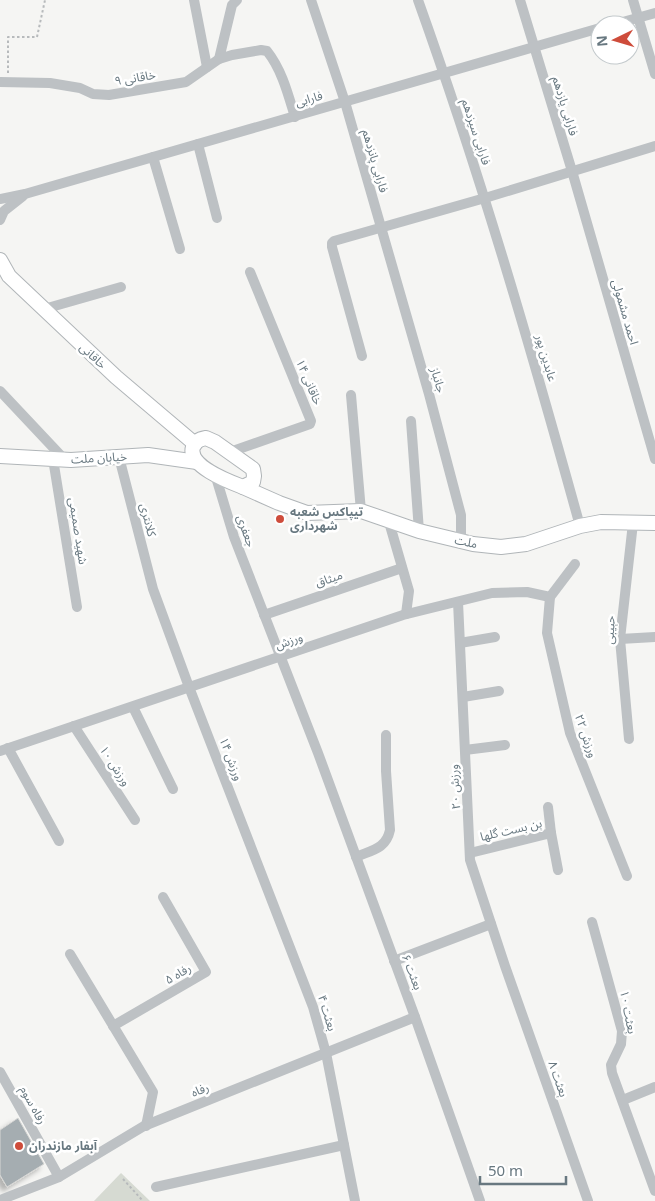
<svg xmlns="http://www.w3.org/2000/svg" width="655" height="1201" font-family="'Noto Sans','Noto Sans Arabic',sans-serif">
  <style>
    .green { fill: #d6dad2 }
    .building { fill: #a5adb1; stroke: #d7d7d5; filter: url(#shadow) }
    .lines { fill: none; stroke-linecap: round; stroke-linejoin: round }
    .secondary-casing { stroke: #b0b5b8; stroke-width: 16 }
    .path { stroke: #b7babc; stroke-width: 2; stroke-dasharray: 2.5 2.5; stroke-linecap: butt }
    .minor { stroke: #bdc1c4; stroke-width: 10 }
    .secondary { stroke: #fff; stroke-width: 14 }
    .poi-dot { fill: #ce4c3b; stroke: #fff; stroke-width: 2 }
    .labels { text-anchor: middle; stroke-width: 5; stroke-linejoin: round; paint-order: stroke }
    .street-label { font-size: 12px; fill: #687880; stroke: #fff }
    .poi-label { font-size: 12px; font-weight: bold; fill: #687880; stroke: #fff; text-anchor: start }
  </style>
  <defs>
    <filter id="shadow"><feDropShadow dx="-4.5" dy="4.5" stdDeviation="2.5" flood-color="#0004"/></filter>
  </defs>
  <rect width="100%" height="100%" fill="#f5f5f3"/>
  <polygon class="green" points="121,1173 150,1201 94,1201"/>
  <polygon class="building" points="18,1118 44,1164 7,1187 0,1175 0,1130"/>
  <g class="lines">
    <g class="secondary-casing">
      <g id="secondary">
        <polyline points="0,260 9,276 116,377 195,444"/>
        <path d="M206,438L215,442L253,469L254,476L253,482L243,487C230,482 187,466 193,447C195,441 200,439 206,438Z"/>
        <polyline points="0,456 71,460 148,455 197,462"/>
        <polyline points="243,487 279,503 307,513 361,511 419,531 473,544 501,547 526,544 580,526 601,522 655,523"/>
      </g>
    </g>
    <g class="path">
      <polyline points="8,73 8,37 37,37 45,0"/>
      <polyline points="123,1179 143,1201"/>
    </g>
    <g class="minor">
      <polyline points="194,0 207,67"/>
      <polyline points="311,0 345,102 429,394 461,515 461,541"/>
      <path d="M418,0C480,173 531,349 580,526"/>
      <polyline points="520,0 572,171 655,459"/>
      <polyline points="633,0 655,74"/>
      <polyline points="612,25 655,13"/>
      <polyline points="219,59 232,5 237,0"/>
      <path d="M0,82L50,83L80,88L93,94L109,95L186,82L219,59L232,55L261,50L267,51C282,70 288,94 295,117"/>
      <polyline points="198,144 217,218"/>
      <polyline points="153,157 180,249"/>
      <polyline points="0,199 25,194 600,28"/>
      <polyline points="0,220 4,211 23,196"/>
      <polyline points="44,309 121,287"/>
      <polyline points="362,356 332,247 332,243 334,241 485,198 655,146"/>
      <polyline points="0,391 64,459"/>
      <polyline points="351,395 361,511"/>
      <polyline points="411,421 419,531"/>
      <polyline points="230,452 310,424 311,421 250,272"/>
      <polyline points="119,457 153,589 189,687 313,1007 326,1053 355,1201"/>
      <polyline points="53,459 77,607"/>
      <polyline points="215,474 234,537 318,753 415,1017 480,1201"/>
      <polyline points="389,522 409,591 406,614"/>
      <polyline points="550,597 547,633 570,733 627,876"/>
      <polyline points="458,602 470,860 505,966 588,1201"/>
      <polyline points="264,615 402,568"/>
      <polyline points="620,639 655,637"/>
      <polyline points="460,643 495,637"/>
      <polyline points="463,697 499,691"/>
      <polyline points="133,707 173,789"/>
      <polyline points="74,726 135,820"/>
      <polyline points="629,739 620,639 633,523"/>
      <polyline points="8,748 59,841"/>
      <polyline points="465,750 505,745"/>
      <polyline points="0,751 403,615 492,593 527,592 550,597 575,564"/>
      <polyline points="548,807 551,833"/>
      <polyline points="470,853 551,833 558,870"/>
      <path d="M356,857C372,850 386,849 390,830L386,771V735"/>
      <polyline points="592,922 622,1031 621,1044 611,1065 612,1073 655,1191"/>
      <polyline points="70,954 153,1092 146,1126"/>
      <polyline points="394,961 491,924"/>
      <polyline points="113,1026 206,972 163,897"/>
      <polyline points="0,1072 59,1177"/>
      <polyline points="623,1100 655,1087"/>
      <polyline points="156,1187 344,1145"/>
      <polyline points="0,1200 59,1177 144,1126 415,1017"/>
    </g>
    <use href="#secondary" class="secondary"/>
  </g>
  <g class="poi-dot">
    <circle cx="280" cy="519" r="5"/>
    <circle cx="19" cy="1146" r="5"/>
  </g>
  <g class="labels">
    <g class="street-label">
      <text transform="translate(135 78) rotate(-9)" y="4">خاقانی ٩</text>
      <text transform="translate(309 99) rotate(-16)" y="4">فارابی</text>
      <text transform="translate(565 106) rotate(73)" y="4">فارابی یازدهم</text>
      <text transform="translate(476 132) rotate(72)" y="4">فارابی سیزدهم</text>
      <text transform="translate(375 161) rotate(74)" y="4">فارابی پانزدهم</text>
      <text transform="translate(625 312) rotate(74)" y="4">احمد مشمولی</text>
      <text transform="translate(93 356) rotate(43)" y="4">خاقانی</text>
      <text transform="translate(546 358) rotate(74)" y="4">عابدین پور</text>
      <text transform="translate(438 380) rotate(74)" y="4">جانباز</text>
      <text transform="translate(309 382) rotate(67)" y="4">خاقانی ۱۴</text>
      <text transform="translate(99 458) rotate(-3)" y="4">خیابان ملت</text>
      <text transform="translate(148 520) rotate(76)" y="4">کلانتری</text>
      <text transform="translate(78 531) rotate(81)" y="4">شهید صمیمی</text>
      <text transform="translate(246 531) rotate(71)" y="4">جعفری</text>
      <text transform="translate(466 542) rotate(12)" y="4">ملت</text>
      <text transform="translate(329 579) rotate(-19)" y="4">میثاق</text>
      <text transform="translate(610 630) rotate(-87)" y="4">حبیبی</text>
      <text transform="translate(289 641) rotate(-19)" y="4">ورزش</text>
      <text transform="translate(586 736) rotate(71)" y="4">ورزش ۲۲</text>
      <text transform="translate(231 759) rotate(69)" y="4">ورزش ۱۴</text>
      <text transform="translate(115 766) rotate(57)" y="4">ورزش ۱۰</text>
      <text transform="translate(455 787) rotate(-93)" y="4">ورزش ۲۰</text>
      <text transform="translate(511 830) rotate(-13)" y="4">بن بست گلها</text>
      <text transform="translate(412 972) rotate(69)" y="4">بعثت ۶</text>
      <text transform="translate(178 974) rotate(-30)" y="4">رفاه ۵</text>
      <text transform="translate(628 1012) rotate(79)" y="4">بعثت ۱۰</text>
      <text transform="translate(327 1013) rotate(73)" y="4">بعثت ۴</text>
      <text transform="translate(558 1079) rotate(71)" y="4">بعثت ٨</text>
      <text transform="translate(200 1090) rotate(-22)" y="4">رفاه</text>
      <text transform="translate(33 1105) rotate(61)" y="4">رفاه سوم</text>
    </g>
    <g class="poi-label">
      <text x="290" y="516">تیپاکس شعبه<tspan x="290" dy="14">شهرداری</tspan></text>
      <text x="29" y="1150">آبفار مازندران</text>
    </g>
  </g>
  <g transform="translate(615 40) rotate(265)"><circle r="24" fill="#ffffff" stroke="#c3c9cc"/>
  <path d="M0-4L9 19L0 12L-9 19Z" fill="#ce4c3b"/>
  <text y="-8" font-size="14" font-weight="bold" text-anchor="middle" fill="#687880">N</text>
  </g>
  <path d="M480 1176v8h86v-8" fill="none" stroke="#687880" stroke-width="2.5"/>
  <text x="488" y="1176" font-size="15" fill="#687880" stroke="#ffffff" stroke-width="4" paint-order="stroke">50 m</text>
</svg>
